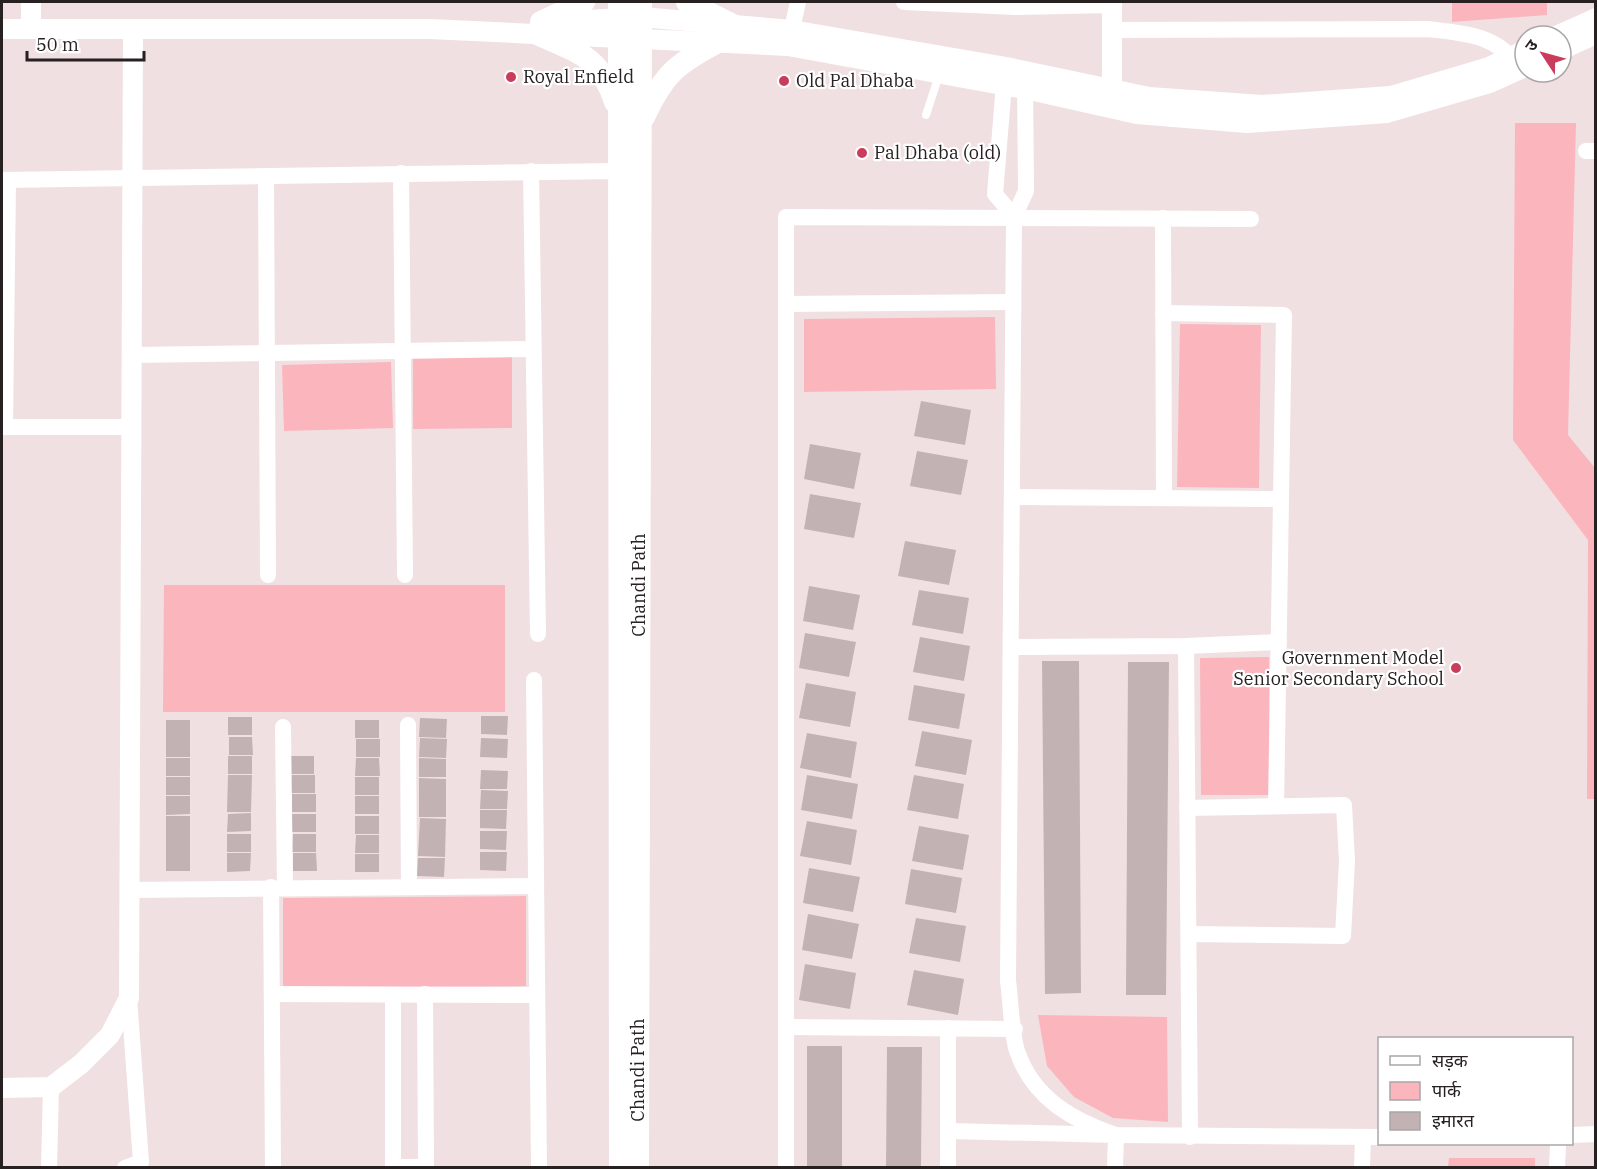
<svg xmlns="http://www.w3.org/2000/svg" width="1597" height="1169" font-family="'IBM Plex Serif','Noto Sans Devanagari',serif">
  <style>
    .green { fill: #fbb5bd }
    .building { fill: #c2b2b3 }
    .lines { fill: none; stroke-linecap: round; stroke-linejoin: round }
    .service { stroke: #fff; stroke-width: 8 }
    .minor { stroke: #fff; stroke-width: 16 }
    .tertiary { stroke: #fff; stroke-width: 20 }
    .secondary { stroke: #fff; stroke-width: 22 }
    .poi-dot { fill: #cb3b5c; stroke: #fff; stroke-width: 2 }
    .labels { text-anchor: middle; stroke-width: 4.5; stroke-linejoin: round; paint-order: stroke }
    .poi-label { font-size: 18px; fill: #272122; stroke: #fff; text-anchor: start }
    .street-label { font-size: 18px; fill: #272122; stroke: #fff }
  </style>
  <rect width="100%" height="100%" fill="#f1e0e1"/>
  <g class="green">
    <polygon points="1452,2 1547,2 1547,15 1452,22"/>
    <polygon points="1515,123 1576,123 1568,435 1595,468 1595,799 1587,799 1588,540 1513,440"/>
    <polygon points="995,317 996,389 804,392 804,319"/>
    <polygon points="1180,324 1261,325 1259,488 1177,487"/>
    <polygon points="512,356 512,428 413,429 413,358"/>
    <polygon points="391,362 393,428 284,431 282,365"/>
    <polygon points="164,585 505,585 505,712 163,712"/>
    <polygon points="1269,657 1270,795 1201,795 1200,658"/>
    <polygon points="526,896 526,986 283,988 283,898"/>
    <polygon points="1038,1015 1167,1017 1168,1122 1113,1118 1074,1097 1047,1066"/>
    <polygon points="1449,1158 1535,1158 1535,1167 1448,1167"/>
  </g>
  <g class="building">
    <polygon points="921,401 971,410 965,445 914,436"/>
    <polygon points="810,444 861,453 854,489 804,479"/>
    <polygon points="917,451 968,460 961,495 910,486"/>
    <polygon points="810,494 861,503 854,538 804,529"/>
    <polygon points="905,541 956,550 949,585 898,576"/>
    <polygon points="809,586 860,595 853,630 803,621"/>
    <polygon points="919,590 969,598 963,634 912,625"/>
    <polygon points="805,633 856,642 849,677 799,668"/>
    <polygon points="920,637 970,646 964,681 913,672"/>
    <polygon points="1042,661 1079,661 1081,993 1045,994"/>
    <polygon points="1128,662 1169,662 1166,995 1126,995"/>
    <polygon points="806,683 856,692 850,727 799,718"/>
    <polygon points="914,685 965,694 959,729 908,720"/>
    <polygon points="481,716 508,716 507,735 481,734"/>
    <rect x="228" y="717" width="24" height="18"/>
    <polygon points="420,718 447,719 446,738 419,737"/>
    <rect x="166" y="720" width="24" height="37"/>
    <rect x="355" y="720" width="24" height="18"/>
    <polygon points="922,731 972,740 966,775 915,766"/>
    <polygon points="807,733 857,742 851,778 800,768"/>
    <polygon points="229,737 252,737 253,755 229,755"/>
    <polygon points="420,738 447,739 446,758 419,757"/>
    <polygon points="481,738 508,739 507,758 480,757"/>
    <rect x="356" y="739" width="24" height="18"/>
    <rect x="228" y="756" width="24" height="18"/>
    <rect x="290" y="756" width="24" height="18"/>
    <rect x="166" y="758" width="24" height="18"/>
    <polygon points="356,758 379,758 380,776 355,776"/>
    <polygon points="419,758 446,759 446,777 419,777"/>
    <polygon points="481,770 508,771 507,789 480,789"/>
    <polygon points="228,775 252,775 251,812 227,812"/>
    <rect x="291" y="775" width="24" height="18"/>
    <polygon points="807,775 858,784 852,819 801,810"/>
    <polygon points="914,775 964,784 958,819 907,810"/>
    <rect x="166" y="777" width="24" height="18"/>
    <rect x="355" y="777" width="24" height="18"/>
    <polygon points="419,778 446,779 446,817 419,817"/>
    <polygon points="481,790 508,791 507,809 480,809"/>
    <rect x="292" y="794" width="24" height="18"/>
    <polygon points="166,796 190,796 190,814 166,815"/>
    <rect x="355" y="796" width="24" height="18"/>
    <polygon points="480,810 507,810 506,829 480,828"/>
    <polygon points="251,813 251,831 227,832 228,814"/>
    <rect x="292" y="814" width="24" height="18"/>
    <rect x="166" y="816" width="24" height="55"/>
    <rect x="355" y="816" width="24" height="18"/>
    <polygon points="420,818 446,819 445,857 418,856"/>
    <polygon points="807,821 857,830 851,865 800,856"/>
    <polygon points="919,826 969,835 963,870 912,861"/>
    <polygon points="480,831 507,831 506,850 480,849"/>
    <rect x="227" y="834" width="24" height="18"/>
    <polygon points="293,834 316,834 316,852 292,852"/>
    <polygon points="356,835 379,835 379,853 355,853"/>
    <polygon points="480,852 507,852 506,871 480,870"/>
    <polygon points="227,853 251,853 250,871 227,872"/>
    <polygon points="293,853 316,853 317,871 293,871"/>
    <rect x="355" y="854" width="24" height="18"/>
    <polygon points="418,858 445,858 444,877 417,876"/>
    <polygon points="809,868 860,877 853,912 803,903"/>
    <polygon points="911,869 962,878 956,913 905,904"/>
    <polygon points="808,914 859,924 852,959 802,950"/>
    <polygon points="916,918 966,926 960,962 909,953"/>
    <polygon points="805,964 856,973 850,1009 799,1000"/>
    <polygon points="914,970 964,979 958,1015 907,1005"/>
    <rect x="807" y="1046" width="35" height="121"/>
    <polygon points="887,1047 922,1047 921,1167 886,1167"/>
  </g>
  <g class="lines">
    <polyline class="service" points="926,115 940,72"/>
    <g class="minor">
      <polyline points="904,2 1016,7 1112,5"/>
      <path d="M1112,30L1428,29C1461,33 1498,34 1517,66"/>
      <polyline points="789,42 798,2"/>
      <polyline points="1005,72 995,194 1014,217"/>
      <path d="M1025,77L1026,191L1014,217L1008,981C1011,1002 1011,1032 1017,1051C1033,1098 1072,1120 1116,1135L1380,1137"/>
      <polyline points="1586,151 1596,151"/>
      <polyline points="531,171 538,634"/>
      <polyline points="401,173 405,575"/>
      <polyline points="266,176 268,575"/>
      <polyline points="2,180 619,171"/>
      <polyline points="1163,218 1164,498"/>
      <polyline points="786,304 1013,302"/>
      <polyline points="1163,313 1284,315 1276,806"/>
      <polyline points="132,355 532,349"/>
      <polyline points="2,427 131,427"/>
      <polyline points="5,427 8,180"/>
      <polyline points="1012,497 1281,499"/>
      <polyline points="1186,646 1190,1137"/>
      <polyline points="1011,647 1186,646 1279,642"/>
      <polyline points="534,680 539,1168"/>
      <polyline points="408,725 409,887"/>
      <polyline points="283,727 285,888"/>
      <polyline points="1187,808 1344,805 1347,861 1343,936 1189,934"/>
      <polyline points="271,887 273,1168"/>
      <polyline points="129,890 536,886"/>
      <polyline points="272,994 537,995"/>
      <polyline points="393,995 393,1167 426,1167 425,994"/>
      <polyline points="786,1027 1015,1029"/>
      <polyline points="948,1131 1116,1135 1115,1168"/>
      <polyline points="1572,1135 1596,1134"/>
      <polyline points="49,1168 51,1087"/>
      <polyline points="125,1168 141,1162 129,998"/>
      <polyline points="786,1168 786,217 1251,219"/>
      <polyline points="948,1168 948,1028"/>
      <polyline points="1362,1168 1363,1137"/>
      <polyline points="1557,1168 1558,1144"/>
    </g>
    <g class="tertiary">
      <polyline points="550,22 641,17 792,30 1006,67 1149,97 1262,105 1391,96 1489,67 1525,50"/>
      <polyline points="2,29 430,29 788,46 1025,89 1137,114 1247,123 1387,113 1490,83 1525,67"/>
      <polyline points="31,29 31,2"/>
      <polyline points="1556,36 1596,18"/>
      <polyline points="1561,50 1596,34"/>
      <polyline points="1112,99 1112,2"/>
      <polyline points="2,1088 51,1087 81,1064 110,1035 129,998 133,29"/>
    </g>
    <g class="secondary">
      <polyline points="619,2 620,1168"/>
      <polyline points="687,2 731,24"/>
      <polyline points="541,22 584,2"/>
      <path d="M535,33C576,52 600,55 615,102"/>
      <path d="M644,117C664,74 676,64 718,42"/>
      <polyline points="638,1168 641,2"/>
    </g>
  </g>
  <g class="poi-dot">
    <circle cx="511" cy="77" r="6"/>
    <circle cx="784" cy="81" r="6"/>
    <circle cx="862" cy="153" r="6"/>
    <circle cx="1456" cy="668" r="6"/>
  </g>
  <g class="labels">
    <g class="poi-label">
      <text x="523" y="83">Royal Enfield</text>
      <text x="796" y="87">Old Pal Dhaba</text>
      <text x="874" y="159">Pal Dhaba (old)</text>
      <text x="1444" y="664" text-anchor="end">Government Model<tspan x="1444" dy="21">Senior Secondary School</tspan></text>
    </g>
    <g class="street-label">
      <text transform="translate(639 585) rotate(-90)" y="6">Chandi Path</text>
      <text transform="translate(638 1070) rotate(-90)" y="6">Chandi Path</text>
    </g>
  </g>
  <rect width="1597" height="1169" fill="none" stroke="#272122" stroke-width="6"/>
  <rect x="1378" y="1037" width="195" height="108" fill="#ffffff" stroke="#a9a6a7" stroke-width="1.5"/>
  <rect x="1390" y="1056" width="30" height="9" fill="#ffffff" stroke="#a9a6a7" stroke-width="1.5"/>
  <text x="1432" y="1067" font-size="18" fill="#272122">सड़क</text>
  <rect x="1390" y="1082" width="30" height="18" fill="#fbb5bd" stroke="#a9a6a7" stroke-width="1.5"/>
  <text x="1432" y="1097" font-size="18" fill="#272122">पार्क</text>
  <rect x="1390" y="1112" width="30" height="18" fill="#c2b2b3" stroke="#a9a6a7" stroke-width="1.5"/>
  <text x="1432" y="1127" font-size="18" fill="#272122">इमारत</text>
  <g transform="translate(1543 54) rotate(306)"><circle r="28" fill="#ffffff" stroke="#a9a6a7" stroke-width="1.5"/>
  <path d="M0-4.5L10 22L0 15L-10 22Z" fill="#cb3b5c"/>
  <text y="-9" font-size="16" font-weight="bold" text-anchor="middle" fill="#272122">उ</text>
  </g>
  <path d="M27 51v9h117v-9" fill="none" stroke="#272122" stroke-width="3"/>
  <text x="36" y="51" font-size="18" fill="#272122" stroke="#ffffff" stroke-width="4.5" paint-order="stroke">50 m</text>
</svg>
